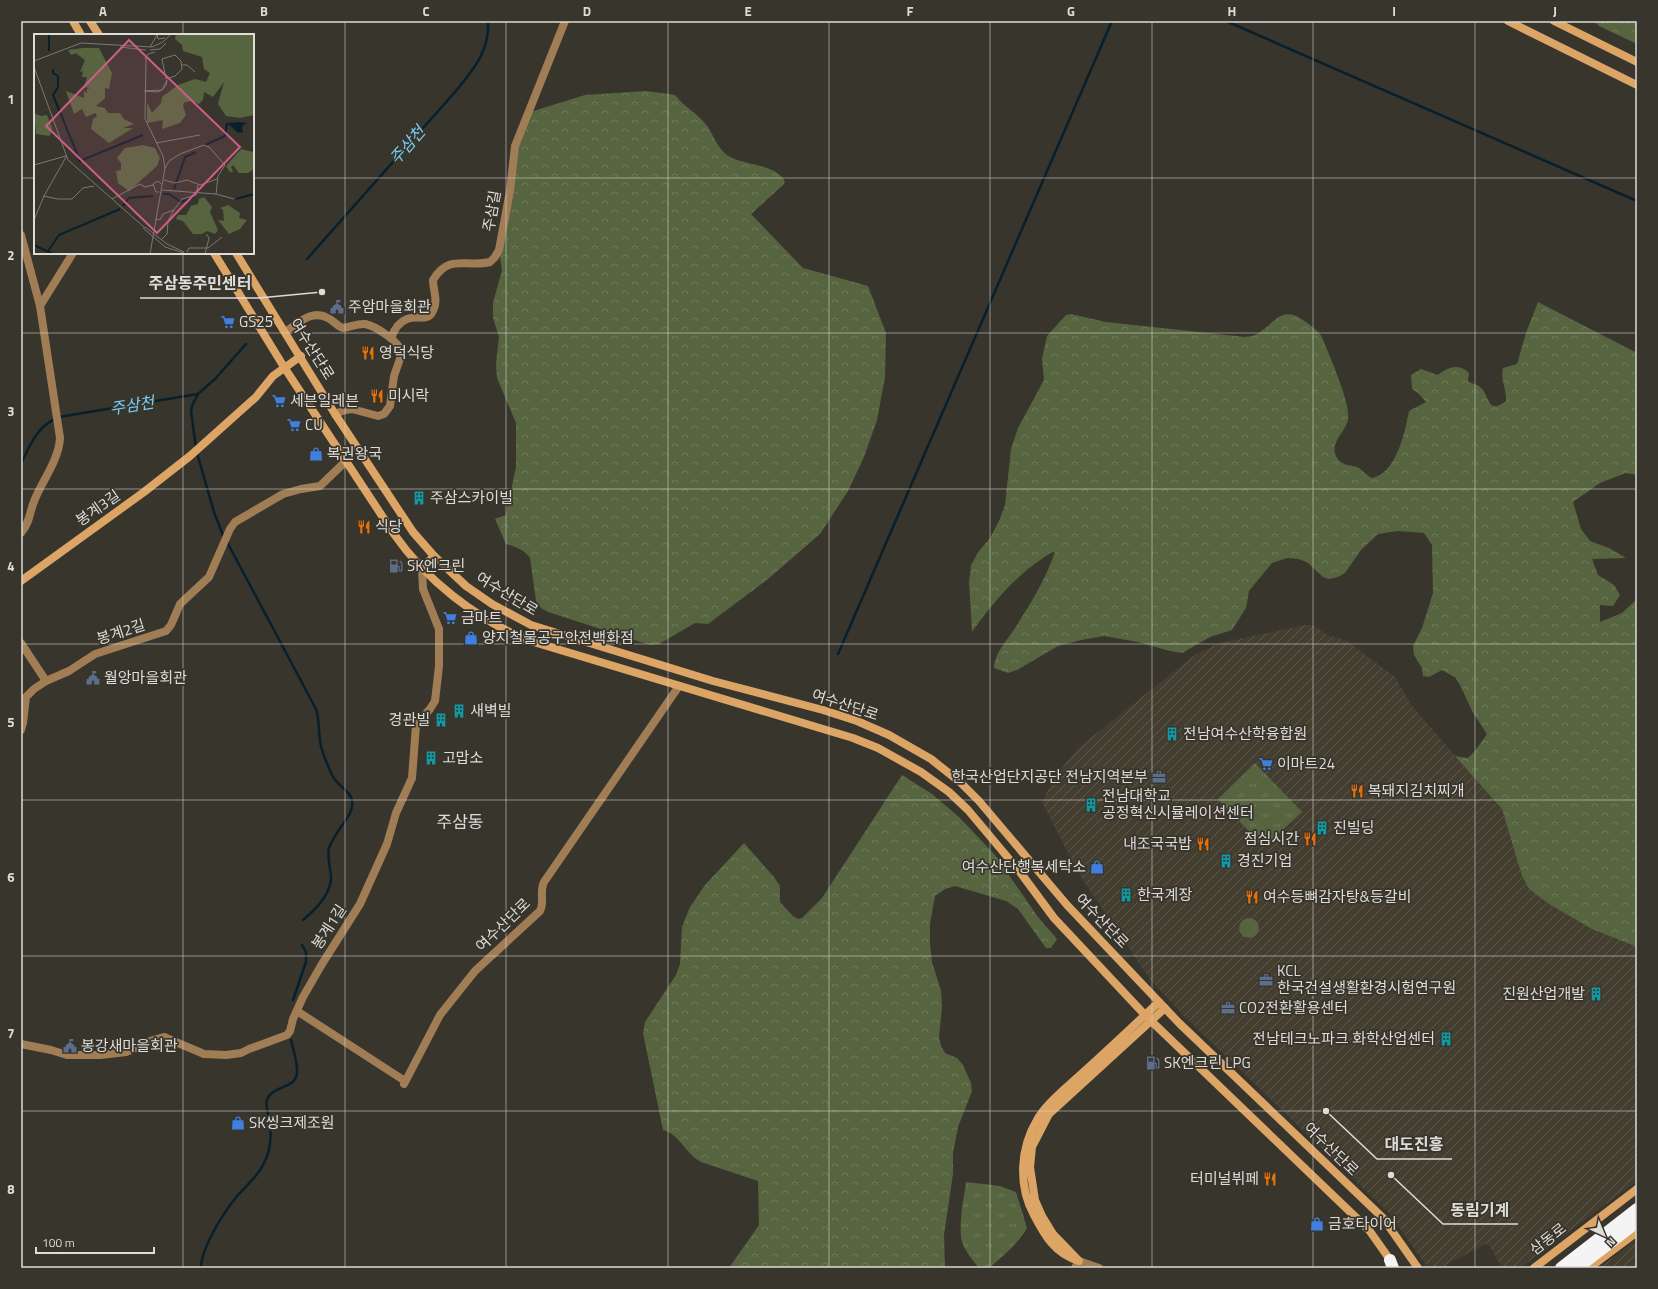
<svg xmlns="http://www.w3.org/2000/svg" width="1658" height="1289" font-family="'Titillium Web','Noto Sans KR',sans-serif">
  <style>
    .industrial { fill: url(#industrial-furrows) }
    .grass { fill: url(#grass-tufts) }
    .forest { fill: url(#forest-crowns) }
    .garden { fill: #56653f }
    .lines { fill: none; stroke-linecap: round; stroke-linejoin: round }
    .stream { stroke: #07202b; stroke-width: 2.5 }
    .street { stroke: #a17d56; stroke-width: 8 }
    .secondary { stroke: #dda565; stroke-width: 8 }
    .highway { stroke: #f4f4f4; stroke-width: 12 }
    .grid { fill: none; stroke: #dedcd7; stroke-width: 1; stroke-opacity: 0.55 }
    .labels { text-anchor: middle; stroke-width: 3.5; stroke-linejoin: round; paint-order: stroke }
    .street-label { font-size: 15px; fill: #dedcd7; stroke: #38352d }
    .poi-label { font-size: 15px; fill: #dedcd7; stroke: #38352d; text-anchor: start }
    .water-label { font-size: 16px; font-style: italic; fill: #78cef5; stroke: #38352d }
    .quarter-label { font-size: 17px; fill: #dedcd7; stroke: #38352d }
    .inset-river { fill: none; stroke: #07202b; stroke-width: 2 }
    .inset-road { fill: none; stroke: #7a7871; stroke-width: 1 }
    .view { fill: #cc5d86; fill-opacity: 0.15; stroke: #cc5d86; stroke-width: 2 }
    .inset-edge { fill: none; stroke: #dedcd7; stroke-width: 2 }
    .leader { fill: none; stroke: #dedcd7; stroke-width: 1.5 }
    .callout-dot { fill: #dedcd7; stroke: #38352d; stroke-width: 1.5 }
    .callout-label { font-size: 16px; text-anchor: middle; font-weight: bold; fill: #dedcd7; stroke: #38352d; stroke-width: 3.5; stroke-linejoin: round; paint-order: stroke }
    .neatline { fill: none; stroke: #dedcd7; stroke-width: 1.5 }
    .grid-label { font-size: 13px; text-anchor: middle; font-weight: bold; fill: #dedcd7 }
  </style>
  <defs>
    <pattern id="industrial-furrows" width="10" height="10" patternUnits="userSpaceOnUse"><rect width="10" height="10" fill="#433e30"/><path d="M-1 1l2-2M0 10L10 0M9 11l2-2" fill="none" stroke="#5e594d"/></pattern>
    <pattern id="grass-tufts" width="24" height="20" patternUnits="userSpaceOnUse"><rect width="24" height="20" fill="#56653f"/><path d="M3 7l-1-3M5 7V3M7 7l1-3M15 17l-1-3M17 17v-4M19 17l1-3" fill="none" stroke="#6e7a5a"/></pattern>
    <pattern id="forest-crowns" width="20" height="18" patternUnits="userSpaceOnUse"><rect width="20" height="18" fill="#56653f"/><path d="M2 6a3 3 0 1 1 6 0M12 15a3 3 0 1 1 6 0" fill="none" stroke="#6e7a5a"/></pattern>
  </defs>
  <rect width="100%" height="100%" fill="#38352d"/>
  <g class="industrial">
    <polygon points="1305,625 1314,626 1328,635 1347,641 1396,678 1412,706 1502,809 1522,876 1529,889 1549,904 1592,929 1637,947 1637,1181 1520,1268 1502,1268 1489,1245 1486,1244 1440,1268 1428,1268 1388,1212 1184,1016 1151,981 1078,873 1042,802 1055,777 1078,748 1196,654 1220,643"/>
    <polygon points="1637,1239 1637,1268 1599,1268 1606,1263"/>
  </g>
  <g class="grass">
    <polygon points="1255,763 1302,812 1264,847 1218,799"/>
    <path d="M966,1182L1000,1186L1016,1192L1027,1228C1018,1244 1003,1256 989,1268H979C973,1261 967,1253 963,1245C957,1229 964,1199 966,1182Z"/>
  </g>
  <g class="forest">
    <polygon points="1594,21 1637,21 1637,44 1599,26"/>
    <path d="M646,91L675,95C684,107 700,115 708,127C714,137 719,151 730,157C745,165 778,165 785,182L783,185L751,214L803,268L868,286L886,333L885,377L877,420L864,457L848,491L820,534L768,579L708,624L695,623L659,644L650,645L548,612L541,608L536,601L530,558C524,550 516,547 506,544L495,519L506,515L516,467V423L497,378L496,364L499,337L493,318V303L502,270L499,250L515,146L527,113L585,95Z"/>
    <path d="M1538,302L1637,353V475L1626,473L1600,483L1573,502L1581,529L1590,541L1609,548L1626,558L1592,559L1598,575L1614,585L1620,595L1613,606L1600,605V622L1622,613L1637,599V947L1592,929L1549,904L1529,889L1522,876L1502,809L1455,756L1468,758L1475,751L1487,734L1472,711L1462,689L1456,678L1442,670L1429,677L1423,676L1422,668L1414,655L1413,646L1422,628L1433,593L1432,545L1424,533L1398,531L1378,534L1361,550L1345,573L1338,577L1329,579L1323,577L1307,562L1298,559L1287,558L1272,563L1249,591L1246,608L1232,630L1210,637L1182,653L1170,651L1138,642L1104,636L1081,640L1058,646L1017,670L1008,673L994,668C995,652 1009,638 1017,625C1032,601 1047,577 1055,551C1022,568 993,602 972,632L969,582L971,565L979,551L990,538L999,521L1005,505L1011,449L1018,428L1044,380L1042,359L1047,336L1066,315L1071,314L1106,322L1245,337C1249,336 1254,336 1257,334C1275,323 1281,305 1303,320C1310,325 1317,329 1322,337C1328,353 1351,403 1348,419C1346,433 1328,442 1337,458C1343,467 1351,464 1359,468C1363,471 1367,475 1371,478C1396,475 1405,432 1409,411L1426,402L1418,393L1412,389L1411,375L1421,369L1438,375C1448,367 1459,363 1469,373L1468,381C1472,384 1477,384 1480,387C1490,395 1487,416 1506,401C1507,390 1500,380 1503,368L1517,364L1526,333Z"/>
    <path d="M902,775L932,794L959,817L995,855L1038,917L1057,939L1051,948H1046L1018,909L1006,901L955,886L945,889L935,896L930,924V944L932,962L941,991L942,1007L939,1037L941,1046L945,1053L957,1058L963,1065L971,1083L972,1091L958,1127L953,1153V1174L944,1235L945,1268H729L759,1225L758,1181L701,1162C686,1154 679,1134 663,1130L643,1033L645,1022L676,975L680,964L682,927L690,907L705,885L744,843L774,877L780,886V902L793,916L798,919L802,918L822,898Z"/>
  </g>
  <circle class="garden" cx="1249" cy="928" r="10"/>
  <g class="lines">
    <g class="stream">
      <polyline points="1226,21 1637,201"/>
      <path d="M307,259L455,92C473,70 490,51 488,21"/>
      <polyline points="59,417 198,394 215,379 246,344"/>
      <polyline points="196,448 191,411 192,406 198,394"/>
      <polyline points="197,453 214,512 224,538"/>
      <path d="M21,464C29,447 37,427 55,419"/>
      <path d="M227,542L316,709C320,721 318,734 321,746C323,755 328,766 332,775C340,791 359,792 350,813C344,824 333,836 329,848C327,857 330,867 331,876C332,894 315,910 303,920"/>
      <polyline points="838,654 1112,21"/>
      <polyline points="293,1000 306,962 306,952 302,945"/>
      <path d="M201,1268C201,1249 222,1215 234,1200C243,1188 256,1179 263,1165C271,1151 272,1134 269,1118C268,1112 265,1106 267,1100C272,1085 296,1089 297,1073C298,1062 293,1050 291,1040"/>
    </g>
    <g class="street">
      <path d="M21,235L40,306L60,438C59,459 43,480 35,499C29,512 31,521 21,533"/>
      <polyline points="40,306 73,253"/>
      <path d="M285,332C299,323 311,309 328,318C334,321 337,326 343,328C351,327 358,323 365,324C376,326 400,342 402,353L394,376L390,406L384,414L378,416L352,409L345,410L335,414"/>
      <path d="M391,338C394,330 399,322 407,319C420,314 430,325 435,305C437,297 433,289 433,280C449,253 466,268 490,262L495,257L499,250L510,191L515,146L565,21"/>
      <polyline points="21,643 46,681"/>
      <polyline points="21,730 23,723 26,697 34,689 46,681 69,671 95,654 166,631 171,625 180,604 209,577 230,529 235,522 283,494 301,489 320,486 346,461"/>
      <polyline points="297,1011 405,1081"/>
      <polyline points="21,1044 51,1050 67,1055 100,1055 126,1052 153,1040 164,1037 204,1054 226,1055 241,1053 249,1049 287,1035 290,1031 293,1019 303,997 322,964 360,904 387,844 396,813 412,778 416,725 430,709 435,701 439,666 439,629 423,589 422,568"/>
      <path d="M404,1084L440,1015L475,971L540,911C545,902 539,892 544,882L679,686"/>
      <polyline points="1075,1268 1079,1261 1099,1268"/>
    </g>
    <g class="secondary">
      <polyline points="73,21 81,35"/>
      <polyline points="90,21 99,35"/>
      <polyline points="1508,21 1637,85"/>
      <polyline points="1554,21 1637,62"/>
      <path d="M214,253L284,367L394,534C426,580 475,618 527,640L853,738L878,748L921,772L949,792L968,810L1020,872L1054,918L1145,1015L1369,1230L1393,1264"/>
      <polyline points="236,253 335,414 413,532 434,556 466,586 492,604 531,625 713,681 823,710 857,721 889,735 931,759 960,782 979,801 1067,905 1179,1023 1383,1218 1418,1268"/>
      <polyline points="422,568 434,556"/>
      <polyline points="21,581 144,492 190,456 256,397 273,376 301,356"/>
      <path d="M1159,1002C1132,1027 1106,1052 1079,1076C1066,1088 1045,1105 1037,1120C1020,1148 1018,1186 1034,1215C1045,1236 1055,1254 1079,1261L1053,1234L1042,1216L1035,1200L1030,1167L1032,1147L1049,1114L1165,1008"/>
      <polyline points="1534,1268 1637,1189"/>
      <polyline points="1589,1268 1637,1232"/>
    </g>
    <g class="highway">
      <polyline points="1390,1260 1393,1268"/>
      <polyline points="1561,1268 1637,1209"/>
      <polyline points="1577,1268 1637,1222"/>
    </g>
  </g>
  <path class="grid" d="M183,21V35M345,21V1268M506,21V1268M668,21V1268M829,21V1268M990,21V1268M1152,21V1268M1313,21V1268M1475,21V1268M21,178H35M253,178H1637M183,253V1268M21,333H1637M21,489H1637M21,644H1637M21,800H1637M21,956H1637M21,1111H1637"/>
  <defs>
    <g id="civic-bare" transform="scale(1.08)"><path d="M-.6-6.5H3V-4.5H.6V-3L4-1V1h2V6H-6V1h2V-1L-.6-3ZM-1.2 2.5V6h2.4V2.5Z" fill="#5c6f8a" stroke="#38352d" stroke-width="2.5" paint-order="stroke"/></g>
    <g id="supermarket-bare" transform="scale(1.08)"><path d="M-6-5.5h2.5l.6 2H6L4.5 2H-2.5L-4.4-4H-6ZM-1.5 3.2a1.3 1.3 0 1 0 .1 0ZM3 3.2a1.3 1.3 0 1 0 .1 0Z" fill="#3f7fe0" stroke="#38352d" stroke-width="2.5" paint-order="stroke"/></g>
    <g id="restaurant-bare" transform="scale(1.08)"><path d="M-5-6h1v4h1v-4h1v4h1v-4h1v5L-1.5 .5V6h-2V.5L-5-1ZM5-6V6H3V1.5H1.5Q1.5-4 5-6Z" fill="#e8710a" stroke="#38352d" stroke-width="2.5" paint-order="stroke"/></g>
    <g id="shop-bare" transform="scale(1.08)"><path d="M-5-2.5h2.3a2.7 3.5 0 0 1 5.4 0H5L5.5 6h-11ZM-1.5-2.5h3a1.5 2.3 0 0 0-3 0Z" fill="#3f7fe0" stroke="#38352d" stroke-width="2.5" paint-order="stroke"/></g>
    <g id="building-bare" transform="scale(1.08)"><path d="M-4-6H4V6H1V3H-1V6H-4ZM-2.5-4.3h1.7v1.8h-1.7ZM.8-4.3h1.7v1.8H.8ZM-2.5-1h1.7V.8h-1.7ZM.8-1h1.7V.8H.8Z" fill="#0f9aa8" stroke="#38352d" stroke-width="2.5" paint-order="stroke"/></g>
    <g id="fuel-bare" transform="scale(1.08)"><path d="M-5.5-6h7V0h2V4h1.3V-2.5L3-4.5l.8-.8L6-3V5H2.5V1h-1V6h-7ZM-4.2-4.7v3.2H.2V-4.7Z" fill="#5c6f8a" stroke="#38352d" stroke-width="2.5" paint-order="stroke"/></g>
    <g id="office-bare" transform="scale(1.08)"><path d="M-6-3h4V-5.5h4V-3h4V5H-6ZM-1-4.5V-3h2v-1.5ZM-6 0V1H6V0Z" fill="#5c6f8a" stroke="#38352d" stroke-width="2.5" paint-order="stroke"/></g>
  </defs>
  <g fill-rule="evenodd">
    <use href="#civic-bare" x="337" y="307"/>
    <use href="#supermarket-bare" x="228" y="322"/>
    <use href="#restaurant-bare" x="368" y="353"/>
    <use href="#restaurant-bare" x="377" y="396"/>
    <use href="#supermarket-bare" x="279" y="401"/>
    <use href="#supermarket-bare" x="294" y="425"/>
    <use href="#shop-bare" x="316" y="454"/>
    <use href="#building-bare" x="419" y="498"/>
    <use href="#restaurant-bare" x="364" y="527"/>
    <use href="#fuel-bare" x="396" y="566"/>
    <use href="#supermarket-bare" x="450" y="618"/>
    <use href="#shop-bare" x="471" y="638"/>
    <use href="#civic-bare" x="93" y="678"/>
    <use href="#building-bare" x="459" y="711"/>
    <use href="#building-bare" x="441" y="720"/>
    <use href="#building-bare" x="1172" y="734"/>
    <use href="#building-bare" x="431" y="758"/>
    <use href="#supermarket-bare" x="1266" y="764"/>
    <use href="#office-bare" x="1159" y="777"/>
    <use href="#restaurant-bare" x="1357" y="791"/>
    <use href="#building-bare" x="1091" y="805"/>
    <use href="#building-bare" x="1322" y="828"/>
    <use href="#restaurant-bare" x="1310" y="839"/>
    <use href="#restaurant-bare" x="1203" y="844"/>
    <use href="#building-bare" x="1226" y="861"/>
    <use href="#shop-bare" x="1097" y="867"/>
    <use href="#building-bare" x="1126" y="895"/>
    <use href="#restaurant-bare" x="1252" y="897"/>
    <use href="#office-bare" x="1266" y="980"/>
    <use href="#building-bare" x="1596" y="994"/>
    <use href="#office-bare" x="1228" y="1008"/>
    <use href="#building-bare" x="1446" y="1039"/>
    <use href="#civic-bare" x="70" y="1046"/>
    <use href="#fuel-bare" x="1153" y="1063"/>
    <use href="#shop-bare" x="238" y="1123"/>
    <use href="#restaurant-bare" x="1270" y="1179"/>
    <use href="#shop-bare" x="1317" y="1224"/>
  </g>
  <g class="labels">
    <g class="street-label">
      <text transform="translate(492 211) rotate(-80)" y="5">주삼길</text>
      <text transform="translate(312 349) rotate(58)" y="5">여수산단로</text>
      <text transform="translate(98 508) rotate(-35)" y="5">봉계3길</text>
      <text transform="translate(507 594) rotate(31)" y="5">여수산단로</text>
      <text transform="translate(121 632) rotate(-18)" y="5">봉계2길</text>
      <text transform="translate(845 705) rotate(18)" y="5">여수산단로</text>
      <text transform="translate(1102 921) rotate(46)" y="5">여수산단로</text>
      <text transform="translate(503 925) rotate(-44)" y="5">여수산단로</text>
      <text transform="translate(329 927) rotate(-57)" y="5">봉계1길</text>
      <text transform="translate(1331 1149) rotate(44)" y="5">여수산단로</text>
      <text transform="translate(1548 1239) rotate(-38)" y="5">삼동로</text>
    </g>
    <g class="poi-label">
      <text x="348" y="312">주암마을회관</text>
      <text x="239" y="327">GS25</text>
      <text x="379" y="358">영덕식당</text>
      <text x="388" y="401">미시락</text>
      <text x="290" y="406">세븐일레븐</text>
      <text x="305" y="430">CU</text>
      <text x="327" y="459">복권왕국</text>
      <text x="430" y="503">주삼스카이빌</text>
      <text x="375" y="532">식당</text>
      <text x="407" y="571">SK엔크린</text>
      <text x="461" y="623">금마트</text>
      <text x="482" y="643">양지철물공구안전백화점</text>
      <text x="104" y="683">월앙마을회관</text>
      <text x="470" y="716">새벽빌</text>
      <text x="430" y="725" text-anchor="end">경관빌</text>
      <text x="1183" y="739">전남여수산학융합원</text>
      <text x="442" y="763">고맙소</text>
      <text x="1277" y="769">이마트24</text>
      <text x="1148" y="782" text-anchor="end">한국산업단지공단 전남지역본부</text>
      <text x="1368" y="796">복돼지김치찌개</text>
      <text x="1102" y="801">전남대학교<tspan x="1102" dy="17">공정혁신시뮬레이션센터</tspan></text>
      <text x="1333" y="833">진빌딩</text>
      <text x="1299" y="844" text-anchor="end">점심시간</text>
      <text x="1192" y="849" text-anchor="end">내조국국밥</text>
      <text x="1237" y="866">경진기업</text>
      <text x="1086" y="872" text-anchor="end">여수산단행복세탁소</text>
      <text x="1137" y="900">한국계장</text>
      <text x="1263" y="902">여수등뼈감자탕&amp;등갈비</text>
      <text x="1277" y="976">KCL<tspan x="1277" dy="17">한국건설생활환경시험연구원</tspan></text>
      <text x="1585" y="999" text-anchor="end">진원산업개발</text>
      <text x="1239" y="1013">CO2전환활용센터</text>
      <text x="1435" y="1044" text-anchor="end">전남테크노파크 화학산업센터</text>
      <text x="81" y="1051">봉강새마을회관</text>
      <text x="1164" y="1068">SK엔크린 LPG</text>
      <text x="249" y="1128">SK씽크제조원</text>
      <text x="1259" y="1184" text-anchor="end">터미널뷔페</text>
      <text x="1328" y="1229">금호타이어</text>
    </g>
    <g class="water-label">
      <text transform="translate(407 145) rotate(-49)" y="6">주삼천</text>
      <text transform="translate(132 405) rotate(-9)" y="6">주삼천</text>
    </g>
    <g class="quarter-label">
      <text x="460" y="828">주삼동</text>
    </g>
  </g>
  <g transform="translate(34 34)">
    <rect width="220" height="220" fill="#38352d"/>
    <path d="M142,0H220V81L206,84L192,82L184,70L190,48L179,63L170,58L169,66L165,70L159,67L151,68L149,71L152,81L146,89L128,95L129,86L113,89V68L118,79L127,69L128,63L144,51L161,45L172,48L176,39L170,35L168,23L149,17L148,11L141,5ZM49,14H65L78,39L75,55L71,54V64L62,72L71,74L74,79H86L90,85L100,90L89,94H99L75,109L57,95L59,85L63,82L62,79L52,83L48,75L40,80L32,57L50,64V57L53,59V55L56,54L50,53L53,43H48L49,37L46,38L51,26L43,20L41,24L43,19L37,21L34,16ZM0,79L7,82L13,81L18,94L16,102L2,100ZM109,111L121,114L126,124L123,132L95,157L84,149L82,137L87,136V129L83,124L91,114ZM207,115L219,118L220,135L214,139H205L199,131L197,133L199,138H196L192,132ZM170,163L178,173L176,178L184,196L181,200L173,197L168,200H159L149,187L142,185L144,181H152L157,172L164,170L165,165ZM194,171L206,179L205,184L213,186L206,195L195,200L184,186L190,187L189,176L186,174Z" fill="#56653f"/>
    <path d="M193,89L206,88L213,89L208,92L209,99L203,98Z" fill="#07202b"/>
    <path class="inset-river" d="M15,0V17M19,35V39L24,42V53L19,61L46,127L109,101M171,111L191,102L193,89M140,155L151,123L162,118M129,160H135L147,168L160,163M202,165L220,160M89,172L95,164L119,162M0,211L19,220M14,217L25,201L86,175"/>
    <path class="inset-road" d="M123,0L124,5L131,4M86,13L112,16M116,13L123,1M116,16L126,15L132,9M141,21L147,27L148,35L141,42L132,45L128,25ZM112,24L111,85L129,122L131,134L116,220M111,25L114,20L121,18M0,27L47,9L118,13L129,8L137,0M148,31H153L161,38M0,33L34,126L111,194M110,57L123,58L128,56L132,51L133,46L128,56L111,57M122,109L166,101M0,131L32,122M131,134L135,127L146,120L170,111L175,113L191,131L184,142L182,160M130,146L141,149L153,146L166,151L183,145M128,156L182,160L200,165M125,158H122L119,150L124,147L127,150M9,162L24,165H38L49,154L60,152M78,165L106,150L111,153L119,151M121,185L126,186L129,180L140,176M0,186L10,162L32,123M111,193L133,210L150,218M109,194L131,213L150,219M127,206L133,200L134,187L140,176L148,165L162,161L164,151M153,218L155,214H174L188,203M171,220L175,204L172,200"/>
    <path class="view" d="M95,6L206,113L123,199L12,92Z"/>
    <rect width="220" height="220" class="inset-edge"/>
  </g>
  <path class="leader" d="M322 292L259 298H140M1326 1111L1377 1159H1452M1391 1175L1443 1224H1518"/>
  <g class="callout-dot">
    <circle cx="322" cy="292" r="4"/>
    <circle cx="1326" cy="1111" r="4"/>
    <circle cx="1391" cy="1175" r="4"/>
  </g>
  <g class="callout-label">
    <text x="200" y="289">주삼동주민센터</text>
    <text x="1414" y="1150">대도진흥</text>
    <text x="1480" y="1216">동림기계</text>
  </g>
  <rect width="1658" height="1289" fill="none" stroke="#38352d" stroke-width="44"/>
  <g transform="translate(1604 1235) rotate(136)" stroke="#38352d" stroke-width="3" paint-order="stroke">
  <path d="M0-3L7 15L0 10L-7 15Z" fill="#dedcd7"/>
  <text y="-6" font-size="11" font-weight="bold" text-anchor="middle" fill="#dedcd7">N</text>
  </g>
  <path d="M36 1247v6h118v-6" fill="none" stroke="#dedcd7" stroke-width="2"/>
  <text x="42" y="1247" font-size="12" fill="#dedcd7" stroke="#38352d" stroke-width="3" paint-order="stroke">100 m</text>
  <rect x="22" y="22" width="1614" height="1245" class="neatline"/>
  <g class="grid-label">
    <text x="103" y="16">A</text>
    <text x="264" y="16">B</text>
    <text x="426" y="16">C</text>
    <text x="587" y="16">D</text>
    <text x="748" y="16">E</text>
    <text x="910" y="16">F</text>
    <text x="1071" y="16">G</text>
    <text x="1232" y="16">H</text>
    <text x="1394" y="16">I</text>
    <text x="1555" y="16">J</text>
    <text x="11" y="104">1</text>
    <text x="11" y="260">2</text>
    <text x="11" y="416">3</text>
    <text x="11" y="571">4</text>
    <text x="11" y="727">5</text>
    <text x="11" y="882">6</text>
    <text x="11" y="1038">7</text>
    <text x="11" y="1194">8</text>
  </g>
</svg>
